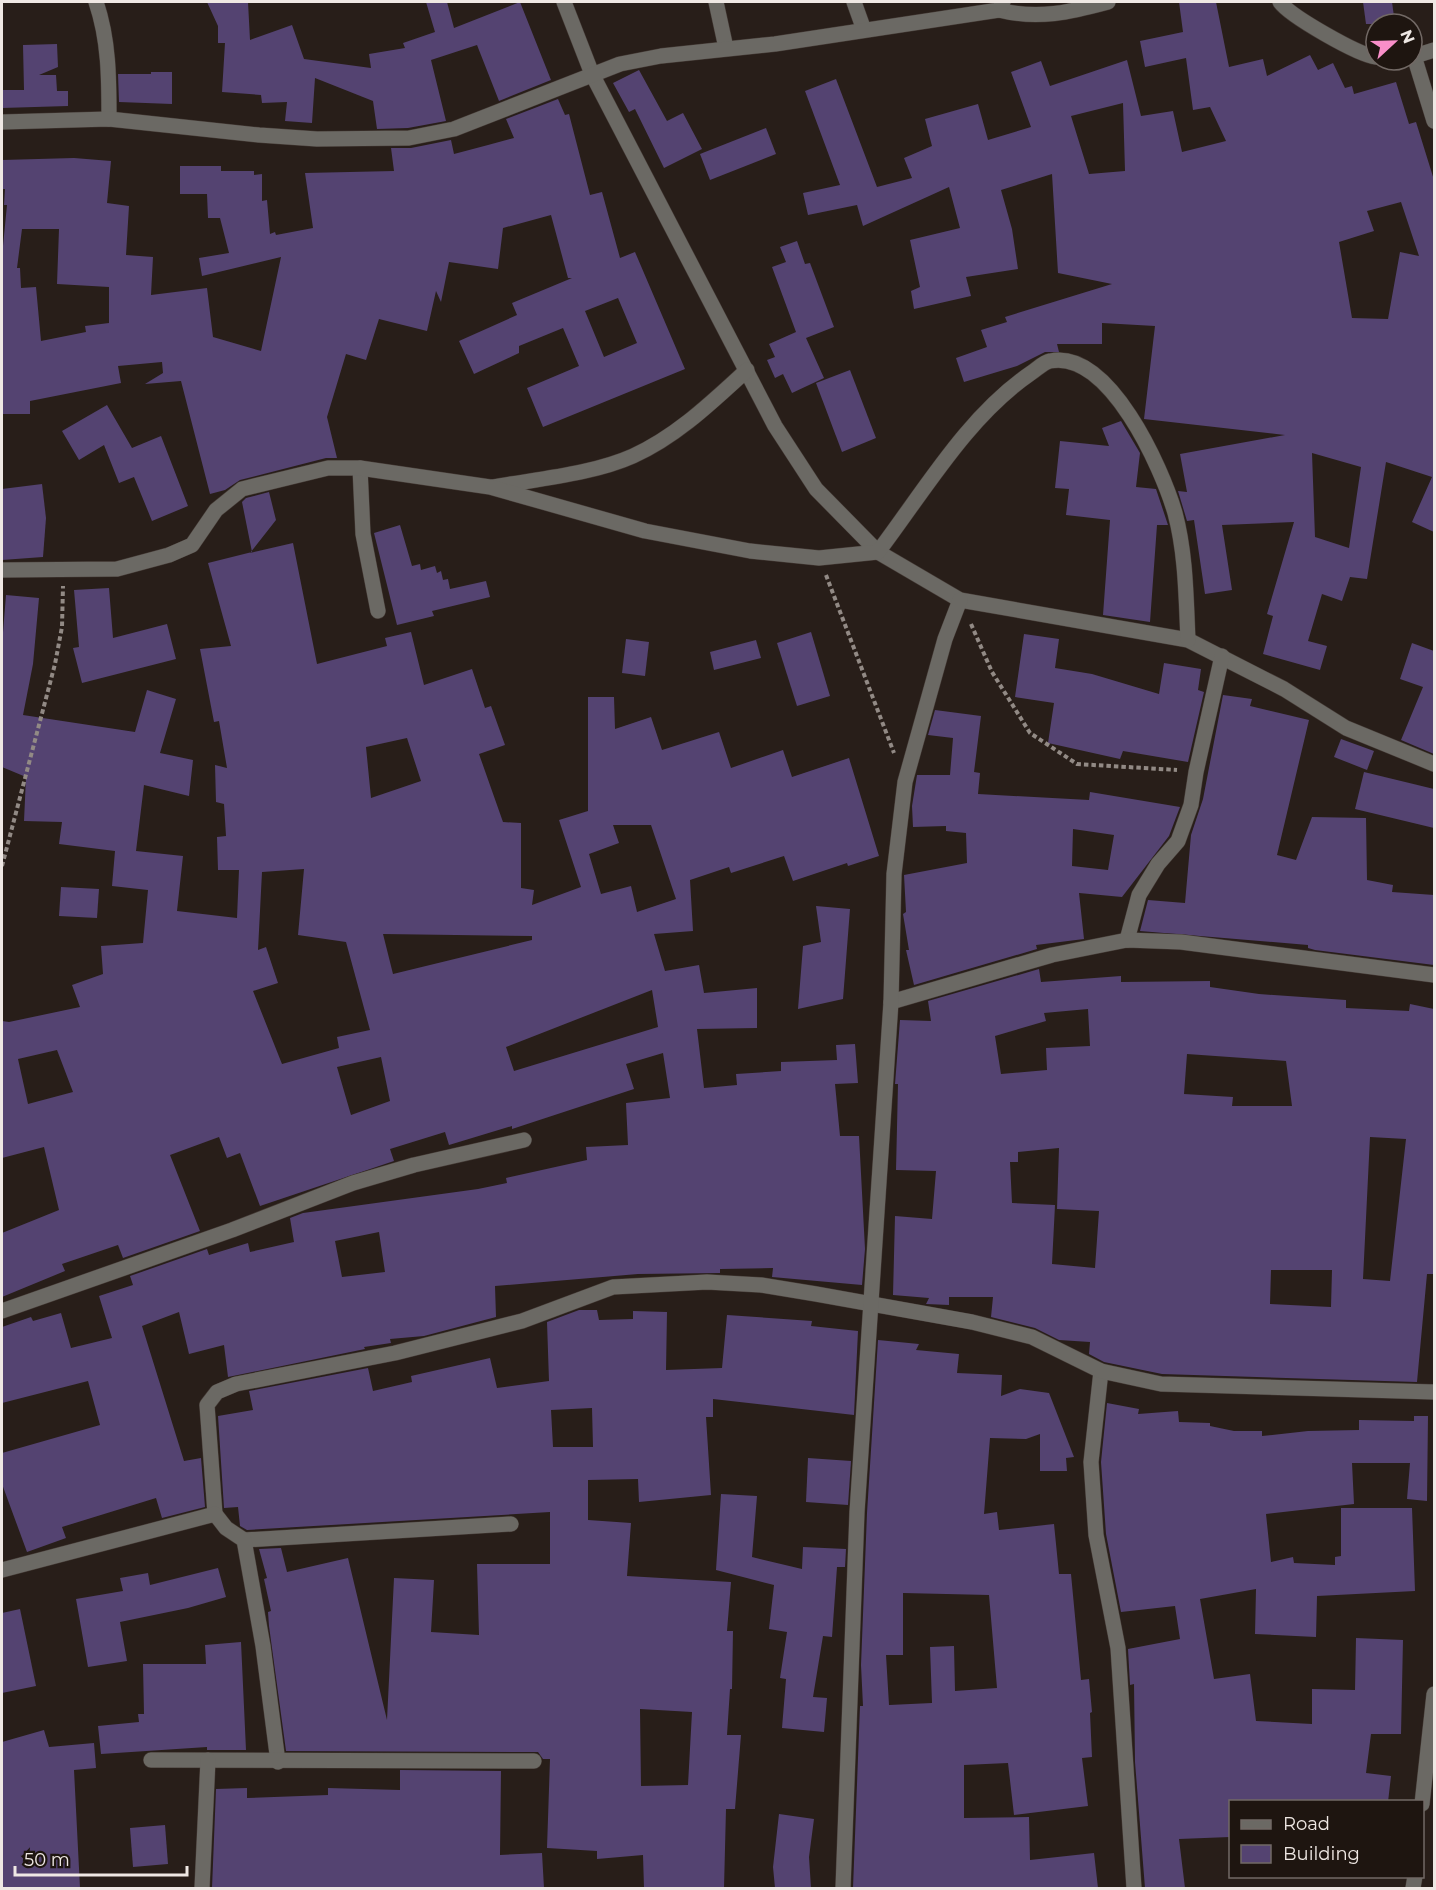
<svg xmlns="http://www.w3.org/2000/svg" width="1436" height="1890" font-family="Montserrat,sans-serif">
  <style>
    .building { fill: #544371; fill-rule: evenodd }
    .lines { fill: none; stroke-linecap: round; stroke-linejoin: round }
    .street-casing { stroke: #443a35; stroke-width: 16 }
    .path { stroke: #928a85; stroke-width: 4; stroke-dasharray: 4.5 3; stroke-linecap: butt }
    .street { stroke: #6b6964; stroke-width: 15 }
  </style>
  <rect width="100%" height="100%" fill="#281e19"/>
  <g class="building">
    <polygon points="207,2 248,2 250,40 292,25 304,59 371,68 369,54 405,48 403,43 435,32 426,2 447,2 454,28 520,2 551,80 499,101 477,45 431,60 446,121 408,128 377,129 373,101 315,78 312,123 285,121 287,102 262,103 261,95 222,92 225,43 218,43 218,26"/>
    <path d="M1179,2H1216L1229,67L1263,59L1267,76L1310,55L1318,70L1333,63L1345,88L1352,86L1354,94L1396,82L1409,124L1416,122L1434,180V532L1412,522L1432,477L1386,462L1367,579L1350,577L1342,601L1322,594L1308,641L1327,646L1320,670L1263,654L1273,616L1267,614L1294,522L1222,525L1232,590L1205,594L1194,520L1187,521L1178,491L1187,492L1180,454L1285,435L1144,419L1155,326L1102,323V344H1057L1059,352H1045L1017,366L964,382L956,358L987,347L981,330L1007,322L1005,317L1112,284L1058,273L1052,174L1001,190L1012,229L1018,269L966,277L971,296L914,309L911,291L920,287L910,240L960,228L949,187L863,226L857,205L808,215L803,193L840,185L805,91L836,79L877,187L912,178L904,158L932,146L925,119L978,104L988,140L1031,127L1011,72L1041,61L1050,86L1127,60L1141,116L1173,111L1182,152L1226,141L1210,107L1193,110L1186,58L1145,67L1140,41L1183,32ZM1123,103L1125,171L1089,174L1071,116ZM1401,202L1419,256L1400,252L1388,319L1352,318L1339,242L1374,231L1367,211ZM1312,453L1361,467L1349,548L1315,537Z"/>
    <polygon points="1363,2 1392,2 1395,24 1366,24"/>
    <polygon points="57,44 58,67 39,75 56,75 57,91 68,91 68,106 2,108 2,90 24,90 23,45"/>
    <polygon points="639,70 667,121 683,113 702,149 664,168 635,109 629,112 613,83"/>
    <polygon points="151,72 172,72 172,104 119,102 118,74 151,74"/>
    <path d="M558,99L565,115L569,114L590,195L602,192L620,258L635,252L685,369L543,427L527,388L579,366L563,328L519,346V353L474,374L459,341L517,315L512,303L572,278H568L551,215L503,228L498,269L449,262L441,302L436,291L427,331L379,319L366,360L346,354L327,417L337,458H326L240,480L225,490L210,494L181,381L145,384L163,373L162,362L118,366L121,383L30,401V414H2V256L7,205H4L5,189H2V160L74,158L111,161L107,203L129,206L126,255L153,257L151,295L207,288L213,337L261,351L281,257L202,276L199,258L229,253L220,218H208L207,194H180V166H221V171H254V175L262,174V201L267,200L270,234L275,232L276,235L313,228L305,173L394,171L391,148H411L451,140L454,154L488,145L514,138L506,119ZM22,229H59L57,284L109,287V323L85,326L86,332L41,341L36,287L21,288L20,268H17ZM618,298L637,343L604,357L585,311Z"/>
    <polygon points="766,128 776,154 710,180 700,154"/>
    <polygon points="797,241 805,264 810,263 834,327 806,338 824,378 792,393 783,374 775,378 767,360 775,357 769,344 796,332 772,267 786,262 780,247"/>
    <polygon points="850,370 876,438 842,452 816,383"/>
    <polygon points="107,405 132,448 161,436 188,506 152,521 134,477 119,483 104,445 79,460 62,431"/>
    <polygon points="1121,421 1140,453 1136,487 1156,489 1168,525 1157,525 1150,622 1103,615 1110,520 1066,515 1069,489 1055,488 1060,441 1109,446 1102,428"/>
    <polygon points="42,484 46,518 43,557 2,560 2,489"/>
    <path d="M269,492L276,520L250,553L293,543L317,664L387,646L385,638L411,632L424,685L472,669L485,708L491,706L505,745L479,754L503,822L521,823V888L534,890L532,905L581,887L559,820L588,811V697H614L615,729L651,717L662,750L719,732L731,768L783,750L792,777L849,758L879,856L848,866L847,863L793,881L784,856L731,873L729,867L690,880L693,931L654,934L665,971L699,965L704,993L757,988V1028L697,1029L704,1088L737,1085L736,1074L781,1071V1062L837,1060L836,1045L855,1044L858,1083L835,1084L840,1136H859L865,1249L862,1285L772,1277L773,1268L720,1269V1273L638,1274L495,1286L496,1317L424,1336L390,1339L391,1343L364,1347L365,1349L228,1377L224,1345L189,1354L179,1312L142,1326L184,1461L201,1458L205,1507L162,1518L156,1498L62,1527L66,1538L27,1552L2,1484V1453L100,1425L88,1381L2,1403V1327L31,1317L33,1321L61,1313L71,1348L112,1338L99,1296L133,1285L130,1276L207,1249L209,1255L248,1243L250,1252L294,1242L290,1218L303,1213L478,1189L507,1183L506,1178L587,1160L586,1147L628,1145L626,1103L670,1098L663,1053L626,1064L634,1089L512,1129V1126L449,1145L445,1132L390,1149L394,1161L260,1206L240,1153L227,1158L219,1137L170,1155L200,1231L123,1258L118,1245L62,1264L65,1271L2,1297V1233L59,1210L44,1147L2,1158V1021L9,1022L80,1007L72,985L103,974L101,946L143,943L148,890L112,886L115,851L59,844L62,822L24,821L26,777L2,767V645L6,595L39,598L33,664L23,715L135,732L147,690L176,699L160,753L193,760L189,796L144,785L136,851L183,856L177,911L237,918L239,870H218L217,837L226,836L224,804L216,802L215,765L227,768L219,721L214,722L200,649L231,646L208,563L252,552L242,502L246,498ZM407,738L421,781L371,798L366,747ZM613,825H651L676,899L637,912L631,886L601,894L589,854L619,843ZM304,869L298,935L346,942L370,1030L337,1037L339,1048L282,1064L253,991L278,983L266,947L258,950L262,872ZM383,934L532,936V940L393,974ZM652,990L658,1027L514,1071L506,1047ZM57,1050L73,1092L28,1104L18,1059ZM381,1057L390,1101L351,1115L337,1067ZM379,1232L385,1272L342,1277L335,1241Z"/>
    <polygon points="400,525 412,566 420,564 421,570 435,566 437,573 441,571 443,580 448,579 450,589 486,581 490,597 432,611 434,616 397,625 374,533"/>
    <polygon points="109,588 113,638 167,624 176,659 82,683 73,648 79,647 74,590"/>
    <polygon points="811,632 830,696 797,706 777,643"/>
    <polygon points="1024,634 1059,639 1055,668 1092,674 1159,694 1164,663 1201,669 1198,690 1204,692 1188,762 1123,751 1120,759 1048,743 1054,703 1015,697"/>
    <polygon points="626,639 649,642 645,676 622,673"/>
    <polygon points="756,640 761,658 714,670 710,652"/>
    <polygon points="1412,643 1434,651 1434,754 1401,740 1423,687 1400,679"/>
    <polygon points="1223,695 1252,699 1250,706 1309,720 1277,855 1296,860 1312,817 1366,818 1367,880 1393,885 1392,892 1434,895 1434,965 1315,950 1308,948 1308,945 1140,931 1148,900 1185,903 1191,835 1203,799"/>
    <path d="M935,710L981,716L974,772L980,773L978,794L1089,800L1090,792L1180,807L1169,836L1122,897L1079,893L1084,939L1036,945L1037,949L914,985L906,950H909L903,914L906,912L904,875L967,863L966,833L946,831V826L913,827L912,806L917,775H950L953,738L928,735ZM1073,829L1114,835L1108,870L1072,866Z"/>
    <polygon points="1341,739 1374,751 1367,770 1334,757"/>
    <polygon points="1364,772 1434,789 1434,828 1355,809"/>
    <polygon points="61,887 99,889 97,918 59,916"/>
    <polygon points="816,906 850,909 843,999 798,1009 803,946 821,942"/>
    <path d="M1039,969L1041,982L1121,976V982L1210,981V987L1259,994L1346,1000V1008L1409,1011L1410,1004L1434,1009V1274H1427L1417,1382L1162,1374L1104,1362L1089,1354L1090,1342L1059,1340L1035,1328L991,1317L993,1297H949V1305L926,1304L929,1298L893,1295L895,1216L932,1219L936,1171L896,1170L898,1084H895L900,1020L931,1021L928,1001ZM1088,1009L1090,1046L1046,1048L1047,1070L1001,1074L995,1036L1046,1021L1044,1013ZM1187,1054L1286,1061L1292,1106H1232L1233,1097L1184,1094ZM1370,1137L1406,1139L1390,1281L1363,1279ZM1059,1148L1057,1209L1099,1211L1095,1268L1052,1264L1055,1205L1012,1203L1010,1162H1018V1152ZM1271,1270H1332L1331,1307L1270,1304Z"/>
    <path d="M579,1310H597L599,1320L633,1319V1311L667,1312L666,1370L722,1368L727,1315L812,1321L811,1326L858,1331L854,1415L713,1399V1417H706L711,1495L639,1502L638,1479L588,1480V1520L631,1523L627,1576L731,1582L727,1631H733L732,1689H730L727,1735H741L735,1809H726L724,1888H644L643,1855L597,1859V1851L547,1848L550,1759H543L538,1752L286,1751L269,1626L268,1612L271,1611L264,1579L267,1578L259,1549L281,1548L287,1572L348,1558L387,1720L394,1578L434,1580L431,1632L479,1635L477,1564H550V1512L247,1530L240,1526L238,1507L224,1508L218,1416L253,1410L249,1391L368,1368L373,1391L412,1382L411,1376L490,1358L497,1388L549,1381L547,1322ZM592,1408L593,1447H553L551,1410ZM640,1709L692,1712L688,1785L641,1786Z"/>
    <path d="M878,1340L919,1344L916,1350L959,1354L957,1373L1002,1375L1001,1396L1020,1389L1049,1393L1074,1457L1066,1458L1067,1471H1040V1434L1026,1439L990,1438L984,1514L997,1512L999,1530L1054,1524L1059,1574H1071L1081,1680L1089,1679L1092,1712L1090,1713L1092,1757L1082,1758L1088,1806L1014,1815L1008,1763L964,1765V1818L1029,1817L1030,1860L1094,1853L1098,1888H853L860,1706H863L861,1665L867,1513ZM903,1593L989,1595L997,1688L955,1691L954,1646L930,1647L932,1703L889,1705L886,1655H903Z"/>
    <polygon points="1107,1403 1139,1409 1138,1414 1178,1411 1179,1422 1210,1423 1210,1426 1234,1431 1262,1431 1262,1436 1308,1431 1359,1430 1359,1420 1414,1421 1414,1416 1428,1416 1427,1501 1407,1499 1410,1463 1352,1463 1354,1504 1266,1514 1271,1562 1293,1557 1294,1563 1335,1565 1335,1557 1341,1556 1341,1508 1412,1508 1415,1591 1317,1596 1316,1637 1255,1634 1256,1589 1200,1599 1214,1679 1250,1674 1256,1721 1312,1724 1312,1689 1355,1690 1356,1638 1403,1640 1401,1734 1371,1734 1366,1773 1391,1776 1388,1802 1230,1802 1230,1837 1179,1839 1185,1888 1145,1888 1135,1762 1134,1684 1130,1685 1128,1649 1180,1639 1175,1606 1121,1612 1106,1534 1101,1462"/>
    <polygon points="808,1458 851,1461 848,1505 806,1502"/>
    <polygon points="721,1494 757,1496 752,1557 802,1569 803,1547 846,1549 845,1567 837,1567 832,1637 823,1636 813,1697 827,1698 824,1732 782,1728 786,1679 780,1678 787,1632 769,1629 774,1585 716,1570"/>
    <polygon points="218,1568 226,1597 188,1608 120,1622 127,1661 88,1667 76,1599 123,1591 120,1578 148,1573 150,1585"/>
    <polygon points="20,1609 36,1686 2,1693 2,1613"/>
    <polygon points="241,1642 246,1750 207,1750 207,1747 101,1754 98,1726 139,1722 138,1714 144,1714 143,1664 206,1664 205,1645"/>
    <polygon points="44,1730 49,1747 94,1743 96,1768 74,1770 80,1888 2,1888 2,1742"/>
    <polygon points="400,1770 501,1771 500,1855 542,1853 544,1888 212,1888 216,1789 247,1788 247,1798 328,1795 328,1788 400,1790"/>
    <polygon points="779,1814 814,1819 809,1857 811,1888 775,1888 773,1867"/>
    <polygon points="165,1825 168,1864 133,1867 130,1828"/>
  </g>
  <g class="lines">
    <g class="street-casing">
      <g id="street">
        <path d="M96,2C109,40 109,79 109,119"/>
        <polyline points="564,2 592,74 775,426 816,489 878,552 960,600 1188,640 1284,689 1346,728 1434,764"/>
        <polyline points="716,2 726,48"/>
        <polyline points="854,2 864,30"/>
        <path d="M1280,2C1290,16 1358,55 1376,57"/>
        <path d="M999,10C1038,20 1071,12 1108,2"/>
        <polyline points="1414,56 1434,121"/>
        <polyline points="1412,57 1434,50"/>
        <polyline points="2,122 109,119 259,135 317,139 409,138 454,129 620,64 661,56 775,44 999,10 1003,2"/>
        <polyline points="360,468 363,534 378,611"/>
        <path d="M493,487C537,479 593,474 633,456C677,436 712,402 747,370"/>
        <path d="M2,570L117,569L169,555L192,545L216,510L242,489L328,468H360L490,487L645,531L750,551L819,558L878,552C925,490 967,417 1031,373C1037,369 1044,362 1050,361C1109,349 1162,468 1175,513C1186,554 1186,598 1188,640"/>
        <polyline points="1127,940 1139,895 1158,864 1178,841 1191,805 1196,772 1222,656"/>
        <polyline points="891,1002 1052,955 1127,940 1181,942 1434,975"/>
        <polyline points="2,1311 232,1230 353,1183 414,1165 524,1140"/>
        <polyline points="1101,1371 1091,1462 1096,1535 1118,1648 1134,1888"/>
        <polyline points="215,1514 207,1405 217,1392 236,1384 395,1353 522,1321 613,1287 707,1282 761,1285 816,1294 972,1322 1032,1337 1101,1371 1161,1384 1434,1392"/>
        <polyline points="244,1540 511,1524"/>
        <polyline points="2,1570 215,1514 226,1528 244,1540 263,1646 278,1762"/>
        <polyline points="151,1760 534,1761"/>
        <polyline points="1422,1804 1434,1694"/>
        <polyline points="202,1888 208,1760"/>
        <polyline points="843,1888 857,1512 891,1002 894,874 905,782 945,639 960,600"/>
        <polyline points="1413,1888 1415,1876"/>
      </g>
    </g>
    <g class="path">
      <polyline points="826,575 894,753"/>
      <polyline points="971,624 992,672 1030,733 1077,764 1177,770"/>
      <polyline points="2,866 55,664 62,627 63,586"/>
    </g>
    <use href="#street" class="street"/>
  </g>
  <rect width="1436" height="1890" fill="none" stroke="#efe8e4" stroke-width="6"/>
  <rect x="1229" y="1800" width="195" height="78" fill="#1e1510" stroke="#726965" stroke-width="1.5"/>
  <rect x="1241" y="1820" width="30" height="9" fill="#6b6964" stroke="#726965" stroke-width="1.5"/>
  <text x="1283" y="1830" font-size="18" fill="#efe8e4">Road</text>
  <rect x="1241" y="1845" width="30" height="18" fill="#544371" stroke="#726965" stroke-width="1.5"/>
  <text x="1283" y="1860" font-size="18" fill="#efe8e4">Building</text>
  <g transform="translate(1394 42) rotate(68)"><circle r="28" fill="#1e1510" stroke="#726965" stroke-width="1.5"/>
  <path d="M0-4.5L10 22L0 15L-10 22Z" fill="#f98fc9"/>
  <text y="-9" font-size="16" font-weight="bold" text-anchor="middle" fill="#efe8e4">N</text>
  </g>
  <path d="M15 1866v9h172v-9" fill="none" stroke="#efe8e4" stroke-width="3"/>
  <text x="24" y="1866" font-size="18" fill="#efe8e4" stroke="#1e1510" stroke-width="4.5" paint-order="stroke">50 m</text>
</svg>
